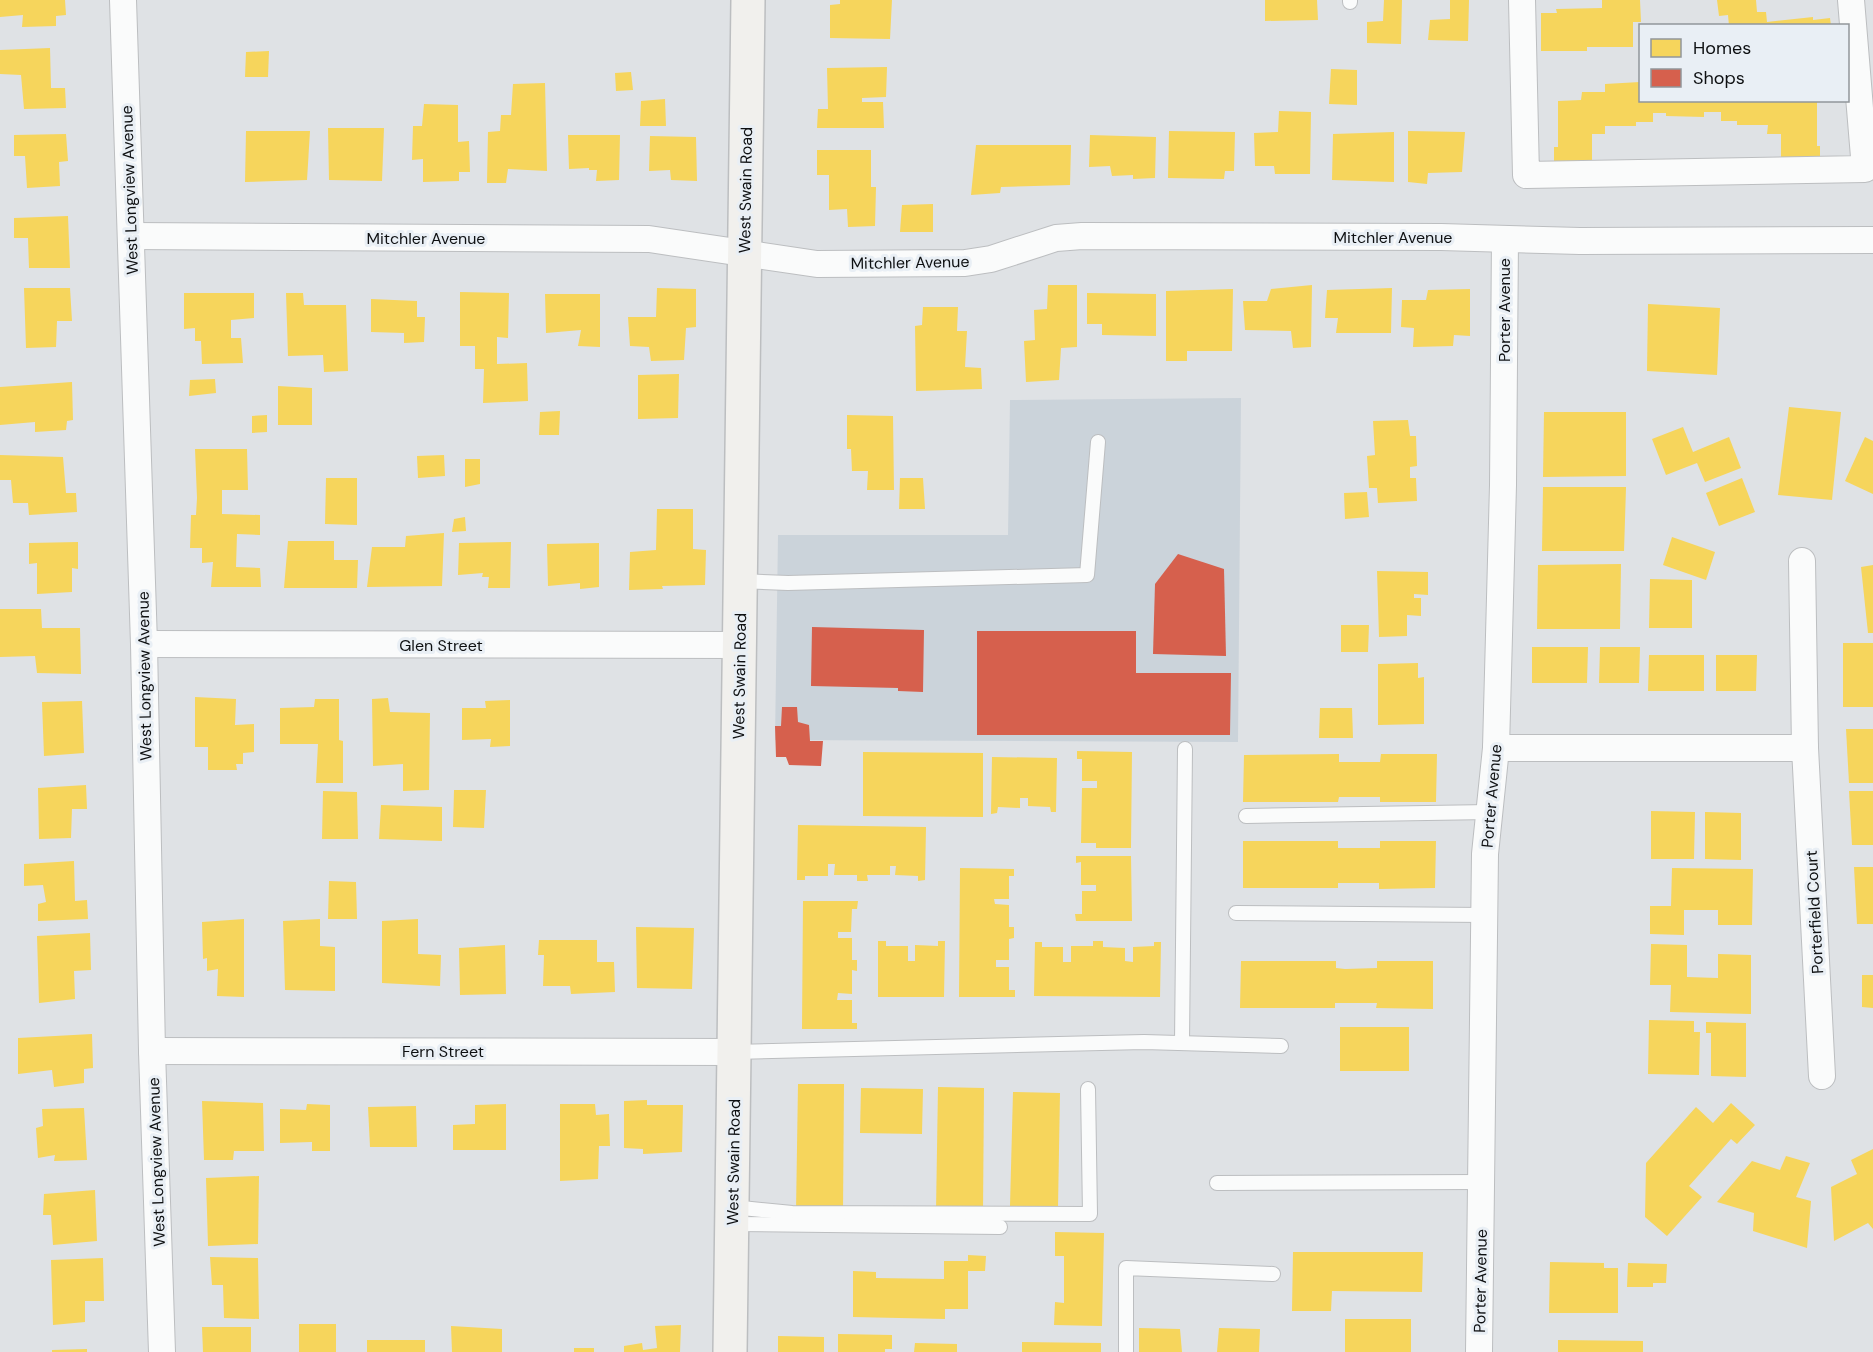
<svg xmlns="http://www.w3.org/2000/svg" width="1873" height="1352" font-family="'DM Sans',sans-serif">
  <style>
    .built { fill: #cbd3da }
    .homes { fill: #f6d55c }
    .shops { fill: #d6604d }
    .lines { fill: none; stroke-linecap: round; stroke-linejoin: round }
    .lane-casing { stroke: #bcbec0; stroke-width: 16 }
    .street-casing { stroke: #bcbec0; stroke-width: 28 }
    .secondary-casing { stroke: #bcbec0; stroke-width: 36 }
    .lane { stroke: #fafbfb; stroke-width: 14 }
    .street { stroke: #fafbfb; stroke-width: 26 }
    .secondary { stroke: #f1f0ed; stroke-width: 33 }
    .labels { text-anchor: middle; stroke-width: 6; stroke-linejoin: round; paint-order: stroke }
    .street-label { font-size: 16px; fill: #0e1012; stroke: #e9eff5 }
  </style>
  <rect width="100%" height="100%" fill="#dfe2e5"/>
  <polygon class="built" points="1241,398 1238,742 775,740 778,535 1008,535 1010,400"/>
  <g class="homes">
    <polygon points="0,0 65,0 66,15 56,16 56,26 22,27 23,15 0,17"/>
    <polygon points="840,0 892,0 890,39 830,38 830,5 840,4"/>
    <polygon points="1265,0 1317,0 1318,20 1265,21"/>
    <polygon points="1384,0 1402,0 1401,44 1367,43 1367,22 1383,21"/>
    <polygon points="1450,0 1469,0 1468,41 1428,40 1430,20 1450,19"/>
    <polygon points="1602,0 1640,0 1641,22 1633,22 1633,47 1587,47 1587,51 1541,51 1541,13 1557,13 1556,9 1602,8"/>
    <polygon points="1717,0 1756,0 1757,12 1766,12 1767,22 1813,17 1813,20 1830,18 1831,26 1729,26 1728,15 1719,16"/>
    <polygon points="50,48 51,88 65,88 66,108 24,109 21,75 0,74 0,50"/>
    <polygon points="269,51 268,77 245,77 246,52"/>
    <polygon points="887,67 886,97 862,98 862,102 883,102 884,128 817,128 818,109 828,109 827,68"/>
    <polygon points="1331,69 1357,70 1357,105 1329,104"/>
    <polygon points="631,72 633,90 616,91 615,73"/>
    <polygon points="1640,82 1640,100 1817,100 1817,146 1820,146 1820,168 1781,167 1781,134 1767,134 1768,125 1737,125 1737,121 1721,121 1721,112 1704,112 1704,117 1666,116 1666,113 1653,113 1653,122 1636,122 1636,126 1605,126 1605,134 1592,134 1592,171 1554,170 1554,147 1558,147 1558,101 1581,100 1582,92 1605,92 1605,84"/>
    <polygon points="545,83 547,171 508,169 506,183 487,183 488,132 500,131 501,115 511,115 513,84"/>
    <polygon points="665,99 666,126 640,126 641,101"/>
    <polygon points="424,104 458,105 458,142 469,141 470,172 459,172 459,181 423,182 423,159 412,160 413,126 422,126"/>
    <polygon points="1279,111 1311,112 1310,174 1275,174 1274,166 1255,166 1254,133 1278,132"/>
    <polygon points="328,128 384,128 382,181 329,180"/>
    <polygon points="246,131 310,131 307,180 245,182"/>
    <polygon points="1169,131 1235,132 1234,171 1225,171 1224,179 1168,178"/>
    <polygon points="1408,131 1465,132 1462,172 1428,173 1427,184 1408,182"/>
    <polygon points="1394,132 1394,182 1332,180 1333,134"/>
    <polygon points="66,134 68,161 59,162 60,186 27,188 25,156 14,156 14,135"/>
    <polygon points="568,135 620,135 619,180 596,181 597,170 589,170 589,168 569,169"/>
    <polygon points="1090,135 1156,137 1155,178 1133,179 1133,175 1112,176 1110,166 1089,167"/>
    <polygon points="650,136 696,137 697,181 671,180 670,170 649,171"/>
    <polygon points="976,145 1071,145 1070,185 1001,187 1000,193 971,195"/>
    <polygon points="817,150 871,150 871,187 876,187 875,226 848,227 847,209 829,210 829,175 817,175"/>
    <polygon points="933,204 933,232 900,232 902,205"/>
    <polygon points="68,216 70,268 29,268 28,238 14,238 14,218"/>
    <polygon points="1048,285 1077,285 1077,347 1061,348 1059,380 1026,382 1024,341 1035,340 1034,310 1047,309"/>
    <polygon points="1312,285 1311,347 1293,348 1291,331 1245,330 1243,301 1267,301 1271,289"/>
    <polygon points="24,288 70,288 72,321 57,321 56,347 26,348"/>
    <polygon points="657,288 696,289 696,327 686,328 684,360 651,361 649,347 630,346 628,317 656,317"/>
    <polygon points="1392,288 1391,333 1336,333 1338,318 1325,318 1327,290"/>
    <polygon points="1233,289 1232,351 1187,351 1187,361 1166,361 1166,291"/>
    <polygon points="1470,289 1470,336 1454,335 1453,346 1413,347 1414,328 1401,327 1402,300 1426,300 1428,290"/>
    <polygon points="460,292 509,293 508,338 497,337 497,364 527,363 528,401 483,403 484,369 475,369 475,346 460,346"/>
    <polygon points="184,293 254,293 254,318 231,320 231,338 241,338 243,363 202,364 201,341 195,341 195,328 184,329"/>
    <polygon points="286,293 303,293 304,305 346,305 348,371 324,372 323,355 288,356"/>
    <polygon points="1087,293 1156,294 1156,336 1102,335 1102,324 1087,324"/>
    <polygon points="545,294 600,294 600,347 578,346 581,330 546,333"/>
    <polygon points="371,299 417,301 417,317 425,317 424,342 404,343 404,333 371,332"/>
    <polygon points="1648,304 1720,308 1717,375 1647,371"/>
    <polygon points="923,307 958,307 957,331 967,331 965,367 981,368 982,389 916,391 915,326 922,325"/>
    <polygon points="679,374 678,418 638,419 638,375"/>
    <polygon points="215,379 216,393 189,396 190,380"/>
    <polygon points="72,382 73,420 67,421 66,430 35,432 35,422 0,425 0,387"/>
    <polygon points="278,386 312,388 312,425 278,425"/>
    <polygon points="1789,407 1841,412 1832,500 1778,495"/>
    <polygon points="560,411 559,435 539,435 540,412"/>
    <polygon points="1544,412 1626,412 1626,476 1543,477"/>
    <polygon points="267,415 267,432 252,433 252,416"/>
    <polygon points="847,415 893,416 894,490 867,490 868,471 852,471 851,449 847,449"/>
    <polygon points="1408,420 1410,436 1416,436 1417,466 1410,467 1410,478 1416,478 1417,501 1378,503 1377,488 1369,488 1367,456 1375,455 1373,421"/>
    <polygon points="1683,427 1693,452 1729,437 1741,468 1705,482 1697,463 1666,475 1652,439"/>
    <polygon points="1865,437 1873,441 1873,494 1845,481"/>
    <polygon points="195,449 247,449 248,490 222,490 222,514 260,515 260,535 237,534 236,567 260,568 261,587 211,587 213,562 202,563 202,548 190,548 191,515 196,515 197,498"/>
    <polygon points="0,455 63,457 66,493 76,493 77,512 29,515 28,503 13,503 11,480 0,480"/>
    <polygon points="444,455 445,476 418,478 417,456"/>
    <polygon points="465,459 480,459 480,484 465,487"/>
    <polygon points="326,478 357,478 357,525 325,524"/>
    <polygon points="900,478 923,478 925,509 899,509"/>
    <polygon points="1742,478 1755,512 1719,526 1706,493"/>
    <polygon points="1543,487 1626,487 1624,551 1542,551"/>
    <polygon points="1367,492 1369,517 1345,519 1344,493"/>
    <polygon points="657,509 693,509 693,549 706,550 705,585 662,586 663,589 629,590 630,552 656,550"/>
    <polygon points="465,517 466,531 452,532 454,519"/>
    <polygon points="444,533 442,586 367,587 372,547 405,547 406,536"/>
    <polygon points="1672,537 1715,552 1706,580 1663,565"/>
    <polygon points="288,541 334,541 334,560 358,560 357,588 284,588"/>
    <polygon points="78,542 78,569 72,568 72,592 37,594 37,563 29,564 29,543"/>
    <polygon points="511,542 510,588 488,588 489,577 482,577 483,573 458,575 459,543"/>
    <polygon points="599,543 599,587 580,589 580,583 548,586 547,544"/>
    <polygon points="1621,564 1620,629 1537,629 1538,565"/>
    <polygon points="1873,565 1873,633 1868,633 1861,567"/>
    <polygon points="1377,571 1428,572 1428,595 1414,594 1414,598 1421,598 1421,616 1407,615 1407,636 1379,637"/>
    <polygon points="1650,579 1692,580 1692,628 1649,628"/>
    <polygon points="0,609 41,609 42,628 80,628 81,674 37,673 35,656 0,657"/>
    <polygon points="1341,625 1369,625 1368,652 1341,652"/>
    <rect x="1843" y="643" width="30" height="64"/>
    <polygon points="1532,647 1588,647 1587,683 1532,683"/>
    <polygon points="1600,647 1640,647 1639,683 1599,683"/>
    <polygon points="1649,655 1704,655 1704,691 1648,691"/>
    <polygon points="1716,655 1757,655 1756,691 1716,691"/>
    <polygon points="1418,663 1418,678 1424,677 1424,724 1378,725 1378,664"/>
    <polygon points="195,697 236,699 235,725 254,724 254,752 243,753 243,764 236,764 237,770 208,770 208,747 195,747"/>
    <polygon points="388,698 390,712 430,713 429,790 403,791 403,764 373,766 372,699"/>
    <polygon points="315,699 339,699 339,740 343,741 343,783 316,783 318,744 280,744 280,708 314,707"/>
    <polygon points="510,700 510,746 490,747 491,739 462,740 462,708 486,708 485,701"/>
    <polygon points="82,701 84,753 44,756 42,702"/>
    <polygon points="1320,708 1352,708 1353,738 1319,738"/>
    <polygon points="1846,729 1873,729 1873,783 1849,783"/>
    <polygon points="1077,751 1132,752 1131,848 1096,848 1096,843 1081,843 1082,788 1097,788 1097,781 1082,781 1082,759 1077,759"/>
    <polygon points="863,752 983,753 983,817 863,816"/>
    <polygon points="1339,754 1339,762 1380,762 1381,754 1437,754 1436,802 1380,802 1380,797 1339,797 1338,802 1243,802 1244,755"/>
    <polygon points="992,757 1057,758 1056,812 1051,812 1050,807 1028,806 1028,798 1020,798 1020,808 998,807 997,813 991,814"/>
    <polygon points="86,785 87,809 72,809 71,838 39,839 38,788"/>
    <polygon points="454,790 486,790 484,828 453,827"/>
    <polygon points="323,791 357,792 358,839 322,839"/>
    <polygon points="1849,791 1873,791 1873,845 1852,845"/>
    <polygon points="381,805 442,807 442,841 379,839"/>
    <polygon points="1651,811 1695,812 1694,859 1651,859"/>
    <polygon points="1705,812 1741,813 1741,860 1705,859"/>
    <polygon points="798,825 926,827 925,880 918,881 918,876 895,875 896,866 890,866 890,875 867,875 868,881 857,881 857,875 834,875 835,864 828,864 828,876 805,876 805,880 797,880"/>
    <polygon points="1243,841 1338,841 1338,848 1380,848 1380,841 1436,841 1435,888 1379,889 1379,883 1338,883 1338,888 1243,888"/>
    <polygon points="1076,856 1131,856 1132,921 1076,921 1075,914 1082,914 1082,891 1096,891 1096,885 1081,885 1081,862 1076,863"/>
    <polygon points="74,861 75,901 87,900 88,919 38,921 38,904 46,902 43,885 24,886 24,864"/>
    <polygon points="1854,867 1873,867 1873,924 1857,924"/>
    <polygon points="960,868 1014,869 1014,876 1009,876 1009,899 994,899 995,904 1009,905 1009,927 1014,927 1014,938 1009,939 1009,960 996,960 996,967 1009,967 1009,990 1015,990 1015,997 959,997"/>
    <polygon points="1672,868 1753,869 1752,925 1718,925 1718,910 1684,910 1684,935 1650,934 1650,906 1671,906"/>
    <polygon points="329,881 356,882 357,919 328,919"/>
    <polygon points="803,901 858,901 857,909 852,909 851,932 838,932 838,938 852,938 852,960 857,960 857,971 852,970 852,994 838,993 837,1000 852,1000 852,1023 857,1023 857,1029 802,1029"/>
    <polygon points="244,919 244,997 217,996 218,969 207,971 207,958 203,959 202,922"/>
    <polygon points="320,919 320,946 335,947 335,991 285,990 283,921"/>
    <polygon points="418,919 418,954 441,955 440,986 382,983 382,921"/>
    <polygon points="636,927 694,928 692,989 637,988"/>
    <polygon points="90,933 91,970 74,971 75,999 39,1003 37,936"/>
    <polygon points="539,940 597,940 597,962 614,962 615,992 571,994 570,986 543,986 544,955 538,955"/>
    <polygon points="878,941 886,941 886,946 908,946 908,961 915,961 915,945 938,946 938,941 945,941 944,997 878,997"/>
    <polygon points="1093,941 1103,941 1103,947 1125,948 1125,961 1133,962 1133,947 1154,946 1154,942 1161,942 1160,997 1034,996 1035,942 1042,942 1042,947 1063,947 1063,962 1071,962 1071,946 1093,946"/>
    <polygon points="1651,944 1687,945 1687,977 1718,978 1718,954 1751,955 1751,1014 1670,1012 1671,985 1650,985"/>
    <polygon points="505,945 506,994 460,995 459,948"/>
    <polygon points="1241,961 1336,961 1336,968 1345,969 1377,968 1377,961 1433,961 1433,1009 1376,1008 1377,1003 1335,1003 1335,1008 1240,1008"/>
    <polygon points="1862,975 1873,975 1873,1008 1862,1007"/>
    <polygon points="1649,1020 1694,1021 1694,1032 1700,1032 1699,1075 1648,1074"/>
    <polygon points="1706,1022 1746,1023 1746,1077 1711,1076 1711,1033 1706,1033"/>
    <rect x="1340" y="1027" width="69" height="44"/>
    <polygon points="92,1034 93,1068 84,1069 84,1083 54,1087 52,1070 18,1074 18,1038"/>
    <polygon points="798,1084 844,1084 843,1211 796,1211"/>
    <polygon points="938,1087 984,1088 983,1212 936,1211"/>
    <polygon points="861,1088 923,1089 922,1134 860,1133"/>
    <polygon points="1013,1092 1060,1093 1058,1207 1010,1206"/>
    <polygon points="647,1100 647,1105 683,1105 682,1152 643,1154 643,1149 624,1148 624,1101"/>
    <polygon points="202,1101 263,1103 264,1151 234,1151 233,1160 204,1160"/>
    <polygon points="1731,1103 1755,1125 1737,1144 1731,1139 1689,1186 1702,1197 1667,1236 1645,1217 1646,1163 1696,1107 1713,1123"/>
    <polygon points="307,1104 330,1105 330,1151 312,1151 312,1142 280,1143 280,1109 306,1110"/>
    <polygon points="506,1104 506,1150 453,1150 453,1125 475,1124 475,1105"/>
    <polygon points="560,1104 595,1104 596,1115 609,1114 610,1146 599,1146 598,1179 560,1181"/>
    <polygon points="416,1106 417,1147 370,1147 368,1107"/>
    <polygon points="84,1108 87,1160 54,1161 55,1155 38,1158 36,1128 43,1126 42,1109"/>
    <polygon points="1873,1149 1873,1229 1868,1223 1834,1241 1831,1187 1857,1174 1851,1160"/>
    <polygon points="1786,1156 1810,1163 1796,1197 1811,1201 1807,1248 1753,1231 1754,1213 1717,1202 1752,1161 1780,1170"/>
    <polygon points="259,1176 258,1244 208,1246 206,1178"/>
    <polygon points="95,1190 97,1241 53,1245 51,1215 43,1215 44,1194"/>
    <polygon points="1055,1232 1104,1233 1102,1326 1054,1325 1055,1302 1064,1303 1064,1256 1055,1256"/>
    <polygon points="1293,1252 1423,1252 1422,1292 1332,1291 1331,1311 1292,1311"/>
    <polygon points="968,1255 986,1256 985,1271 968,1271 968,1309 945,1309 945,1319 853,1317 853,1271 876,1272 876,1278 944,1279 944,1261 968,1261"/>
    <polygon points="210,1257 258,1258 259,1319 224,1318 223,1285 212,1285"/>
    <polygon points="103,1258 104,1301 85,1301 85,1322 53,1325 51,1260"/>
    <polygon points="1550,1262 1604,1263 1604,1268 1618,1268 1618,1313 1549,1313"/>
    <polygon points="1628,1263 1667,1264 1666,1283 1653,1283 1653,1287 1627,1287"/>
    <rect x="1345" y="1319" width="66" height="33"/>
    <rect x="299" y="1324" width="37" height="28"/>
    <polygon points="681,1325 680,1352 624,1352 624,1346 642,1343 643,1350 657,1348 655,1326"/>
    <polygon points="451,1326 502,1329 502,1352 452,1352"/>
    <polygon points="202,1327 251,1327 251,1352 203,1352"/>
    <polygon points="1139,1328 1180,1329 1182,1352 1139,1352"/>
    <polygon points="1219,1328 1260,1329 1259,1352 1217,1352"/>
    <polygon points="838,1334 892,1335 892,1349 885,1349 885,1352 838,1352"/>
    <polygon points="778,1336 824,1337 824,1352 778,1352"/>
    <rect x="367" y="1340" width="58" height="12"/>
    <polygon points="1558,1340 1643,1341 1643,1352 1558,1352"/>
    <polygon points="1022,1342 1101,1343 1101,1352 1022,1352"/>
    <polygon points="915,1343 957,1344 957,1352 914,1352"/>
    <rect x="574" y="1348" width="20" height="4"/>
    <polygon points="87,1349 87,1352 52,1352 52,1350"/>
  </g>
  <g class="shops">
    <polygon points="1178,554 1224,569 1226,656 1153,654 1155,584"/>
    <polygon points="812,627 924,630 923,692 898,691 898,688 811,686"/>
    <polygon points="977,631 1136,631 1136,673 1231,673 1230,735 977,735"/>
    <polygon points="782,707 797,707 798,722 809,725 810,741 823,741 821,766 789,765 786,757 776,757 775,726 781,726"/>
  </g>
  <g class="lines">
    <g class="lane-casing">
      <g id="lane">
        <polyline points="1350,0 1350,2"/>
        <polyline points="740,581 788,583 1087,575 1098,442"/>
        <polyline points="1246,816 1490,812"/>
        <polyline points="1236,913 1485,915"/>
        <polyline points="1182,1043 1185,749"/>
        <polyline points="734,1052 1144,1042 1281,1046"/>
        <polyline points="1217,1183 1481,1182"/>
        <polyline points="732,1207 792,1213 1090,1214 1088,1089"/>
        <polyline points="732,1224 1000,1227"/>
        <polyline points="1126,1352 1126,1268 1273,1274"/>
      </g>
    </g>
    <g class="street-casing">
      <g id="street">
        <polyline points="123,0 144,644 152,1051 162,1352"/>
        <polyline points="1522,0 1526,175 1865,169 1851,0"/>
        <polyline points="131,236 649,239 817,264 965,263 991,259 1056,238 1082,236 1441,237 1580,241 1873,240"/>
        <polyline points="1802,561 1805,748"/>
        <polyline points="144,644 739,645"/>
        <polyline points="1496,748 1805,748 1822,1076"/>
        <polyline points="152,1051 734,1052"/>
        <polyline points="1479,1352 1485,854 1496,748 1503,485 1505,239"/>
      </g>
    </g>
    <g class="secondary-casing">
      <polyline id="secondary" points="730,1352 748,0"/>
    </g>
    <use href="#lane" class="lane"/>
    <use href="#street" class="street"/>
    <use href="#secondary" class="secondary"/>
  </g>
  <g class="labels">
    <g class="street-label">
      <text transform="translate(129 190) rotate(-92)" y="6">West Longview Avenue</text>
      <text transform="translate(745 190) rotate(-89)" y="6">West Swain Road</text>
      <text x="1393" y="243">Mitchler Avenue</text>
      <text x="426" y="244">Mitchler Avenue</text>
      <text transform="translate(910 262) rotate(-1)" y="6">Mitchler Avenue</text>
      <text transform="translate(1504 310) rotate(-90)" y="6">Porter Avenue</text>
      <text x="441" y="651">Glen Street</text>
      <text transform="translate(144 676) rotate(-91)" y="6">West Longview Avenue</text>
      <text transform="translate(739 676) rotate(-89)" y="6">West Swain Road</text>
      <text transform="translate(1491 796) rotate(-85)" y="6">Porter Avenue</text>
      <text transform="translate(1814 912) rotate(-93)" y="6">Porterfield Court</text>
      <text x="443" y="1057">Fern Street</text>
      <text transform="translate(156 1162) rotate(-92)" y="6">West Longview Avenue</text>
      <text transform="translate(733 1162) rotate(-89)" y="6">West Swain Road</text>
      <text transform="translate(1480 1281) rotate(-89)" y="6">Porter Avenue</text>
    </g>
  </g>
  <rect x="1639" y="24" width="210" height="78" fill="#e9eff5" stroke="#91969a" stroke-width="1.5"/>
  <rect x="1651" y="39" width="30" height="18" fill="#f6d55c" stroke="#91969a" stroke-width="1.5"/>
  <text x="1693" y="54" font-size="18" fill="#0e1012">Homes</text>
  <rect x="1651" y="69" width="30" height="18" fill="#d6604d" stroke="#91969a" stroke-width="1.5"/>
  <text x="1693" y="84" font-size="18" fill="#0e1012">Shops</text>
</svg>
